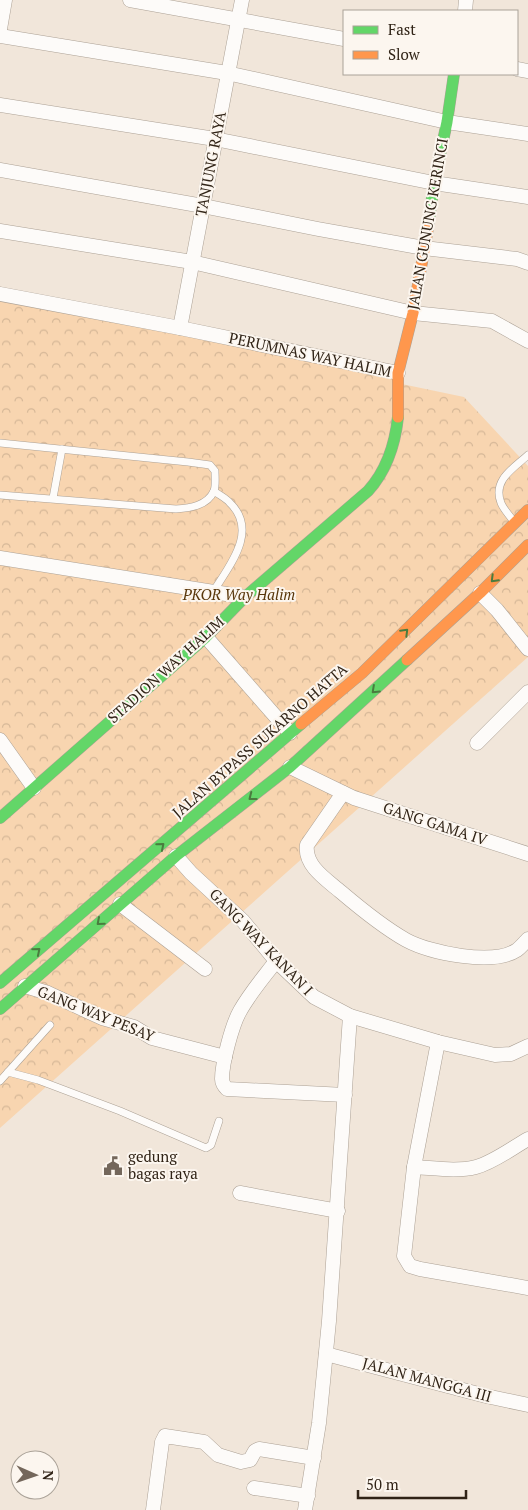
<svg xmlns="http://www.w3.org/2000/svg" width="528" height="1510" font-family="'PT Serif',serif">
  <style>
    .park { fill: url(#park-crowns) }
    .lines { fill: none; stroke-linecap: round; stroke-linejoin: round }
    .lane-casing { stroke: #aca195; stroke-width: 8 }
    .street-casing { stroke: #aca195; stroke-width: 15 }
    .fast-casing { stroke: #aca195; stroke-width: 12 }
    .slow-casing { stroke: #aca195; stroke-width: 12 }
    .lane { stroke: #fdfbf9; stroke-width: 7 }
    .street { stroke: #fdfbf9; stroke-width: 14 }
    .fast { stroke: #63d668; stroke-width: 11 }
    .slow { stroke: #ff974d; stroke-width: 11 }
    .oneway { stroke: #4a7c3f }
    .labels { text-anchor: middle; stroke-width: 4; stroke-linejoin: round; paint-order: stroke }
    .street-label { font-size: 15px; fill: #302316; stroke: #fcf6ef }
    .park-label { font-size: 15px; font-style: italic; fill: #59370b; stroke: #fcf6ef }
    .poi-label { font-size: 15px; fill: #302316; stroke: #fcf6ef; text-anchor: start }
  </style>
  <defs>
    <pattern id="park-crowns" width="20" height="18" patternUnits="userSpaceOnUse" patternTransform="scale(1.25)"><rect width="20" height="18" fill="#f8d5b0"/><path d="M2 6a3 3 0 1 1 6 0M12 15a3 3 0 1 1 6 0" fill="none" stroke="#d5b797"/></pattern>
  </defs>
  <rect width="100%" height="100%" fill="#f1e6da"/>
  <polygon class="park" points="0,293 385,363 394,367 397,383 464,397 528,466 528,657 0,1128"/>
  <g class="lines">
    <g class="lane-casing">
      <g id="lane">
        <path d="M0,443L188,462L210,465L215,471C215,477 216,486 214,491C207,506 190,508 176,509L0,495"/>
        <polyline points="53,498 62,449"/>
        <path d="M512,519C508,514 503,508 501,503C492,480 514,468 528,455"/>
        <path d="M213,592C229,566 259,531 230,503C226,498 219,495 214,491"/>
        <polyline points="8,1072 50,1025"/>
        <polyline points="0,1081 8,1072 38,1080 120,1111 206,1148 211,1145 219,1121"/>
      </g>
    </g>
    <g class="street-casing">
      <g id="street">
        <polyline points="130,0 344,39"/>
        <polyline points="465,11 466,0"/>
        <polyline points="0,29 5,0"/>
        <polyline points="0,36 227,73 447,122 528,134"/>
        <polyline points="517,69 528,71"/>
        <polyline points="0,105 215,139 434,183 528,197"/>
        <polyline points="0,170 203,206 318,229 424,248 517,259 528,263"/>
        <polyline points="0,231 192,262 413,313 492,321 528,341"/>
        <polyline points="0,294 180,328 398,373"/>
        <polyline points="180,328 242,0"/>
        <polyline points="0,558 245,597"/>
        <polyline points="480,593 497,610 528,649"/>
        <polyline points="206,637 290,733"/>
        <polyline points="0,740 34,788"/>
        <polyline points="477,743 528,692"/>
        <polyline points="290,767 354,798 528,854"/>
        <path d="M343,793L307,845C304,866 327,880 341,892C361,909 383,927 406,940C430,953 493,966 517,950C521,947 525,942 528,939"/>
        <polyline points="176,856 191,873 243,921 276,961 314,997 350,1016 438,1042 495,1055 511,1054 528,1046"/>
        <polyline points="120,904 205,969"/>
        <path d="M276,961C264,977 250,993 240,1011C232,1025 222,1063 222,1079C222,1083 224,1086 227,1089L345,1095"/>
        <polyline points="25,986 48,993 102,1018 134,1027 152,1038 225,1057"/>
        <polyline points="438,1042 414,1167 404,1256 410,1266 420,1269 528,1288"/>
        <path d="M414,1167C434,1168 457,1172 476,1167C494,1162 512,1148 528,1139"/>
        <polyline points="240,1193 338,1211"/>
        <polyline points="326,1354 486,1396 528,1405"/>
        <polyline points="254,1488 308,1496"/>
        <polyline points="153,1510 162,1442 165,1436 204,1442 218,1455 241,1462 250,1460 255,1451 259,1449 314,1458"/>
        <polyline points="305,1510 319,1423 329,1321 350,1016"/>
      </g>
    </g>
    <g class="fast-casing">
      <g id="fast">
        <polyline points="428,228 434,183 447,122 454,74"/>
        <path d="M0,818L206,637L245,597L368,491C387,470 395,445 398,417"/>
        <polyline points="0,983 301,724"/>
        <polyline points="0,1009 176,856 290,767 407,660"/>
      </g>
    </g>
    <g class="slow-casing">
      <g id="slow">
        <polyline points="398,417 398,373 413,313 428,228"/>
        <polyline points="407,660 480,593 528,545"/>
        <polyline points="301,724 362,673 528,510"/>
      </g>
    </g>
    <use href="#lane" class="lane"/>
    <use href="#street" class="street"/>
    <use href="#fast" class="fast"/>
    <use href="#slow" class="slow"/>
  </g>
  <defs><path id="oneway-chevron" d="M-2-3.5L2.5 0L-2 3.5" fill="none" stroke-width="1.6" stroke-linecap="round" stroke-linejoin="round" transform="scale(1.25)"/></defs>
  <g class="oneway">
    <use href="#oneway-chevron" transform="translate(494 579) rotate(135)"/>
    <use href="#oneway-chevron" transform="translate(405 632) rotate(-45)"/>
    <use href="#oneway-chevron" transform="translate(375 690) rotate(137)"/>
    <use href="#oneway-chevron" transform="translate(252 797) rotate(142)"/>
    <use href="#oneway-chevron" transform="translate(161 846) rotate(-40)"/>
    <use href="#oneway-chevron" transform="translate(100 922) rotate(139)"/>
    <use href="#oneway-chevron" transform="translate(37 951) rotate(-40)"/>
  </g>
  <defs>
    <g id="civic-bare" transform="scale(1.5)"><path d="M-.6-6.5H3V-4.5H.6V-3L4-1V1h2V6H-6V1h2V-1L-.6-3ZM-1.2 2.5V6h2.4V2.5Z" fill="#74675b" stroke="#fcf6ef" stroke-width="2.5" paint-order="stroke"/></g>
  </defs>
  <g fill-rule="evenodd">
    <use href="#civic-bare" x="113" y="1166"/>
  </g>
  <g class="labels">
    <g class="street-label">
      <text transform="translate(211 164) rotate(-79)" y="5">TANJUNG RAYA</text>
      <text transform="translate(428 224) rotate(-80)" y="5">JALAN GUNUNG KERINCI</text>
      <text transform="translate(310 355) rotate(12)" y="5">PERUMNAS WAY HALIM</text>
      <text transform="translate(166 670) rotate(-42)" y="5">STADION WAY HALIM</text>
      <text transform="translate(260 741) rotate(-41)" y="5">JALAN BYPASS SUKARNO HATTA</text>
      <text transform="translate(435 824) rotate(18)" y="5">GANG GAMA IV</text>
      <text transform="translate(261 942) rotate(46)" y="5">GANG WAY KANAN I</text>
      <text transform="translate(96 1014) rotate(22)" y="5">GANG WAY PESAY</text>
      <text transform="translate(427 1380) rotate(15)" y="5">JALAN MANGGA III</text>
    </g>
    <g class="park-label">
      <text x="239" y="600">PKOR Way Halim</text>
    </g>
    <g class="poi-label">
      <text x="128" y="1162">gedung<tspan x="128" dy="17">bagas raya</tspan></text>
    </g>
  </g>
  <rect x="343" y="10" width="175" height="65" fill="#fcf6ef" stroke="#aaa298"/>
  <rect x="353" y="26" width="25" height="8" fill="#63d668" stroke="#aaa298"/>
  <text x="388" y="35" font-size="15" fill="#302316">Fast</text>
  <rect x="353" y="51" width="25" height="8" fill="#ff974d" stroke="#aaa298"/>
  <text x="388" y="60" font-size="15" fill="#302316">Slow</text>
  <g transform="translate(35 1475) rotate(92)"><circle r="24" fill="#fcf6ef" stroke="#aaa298"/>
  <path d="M0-4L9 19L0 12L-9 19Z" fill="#74675b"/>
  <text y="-8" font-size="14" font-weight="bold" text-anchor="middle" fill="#302316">N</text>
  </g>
  <path d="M358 1490v8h108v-8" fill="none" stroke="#302316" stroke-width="2.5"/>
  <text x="366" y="1490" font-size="15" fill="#302316" stroke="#fcf6ef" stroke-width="4" paint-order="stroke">50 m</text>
</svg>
